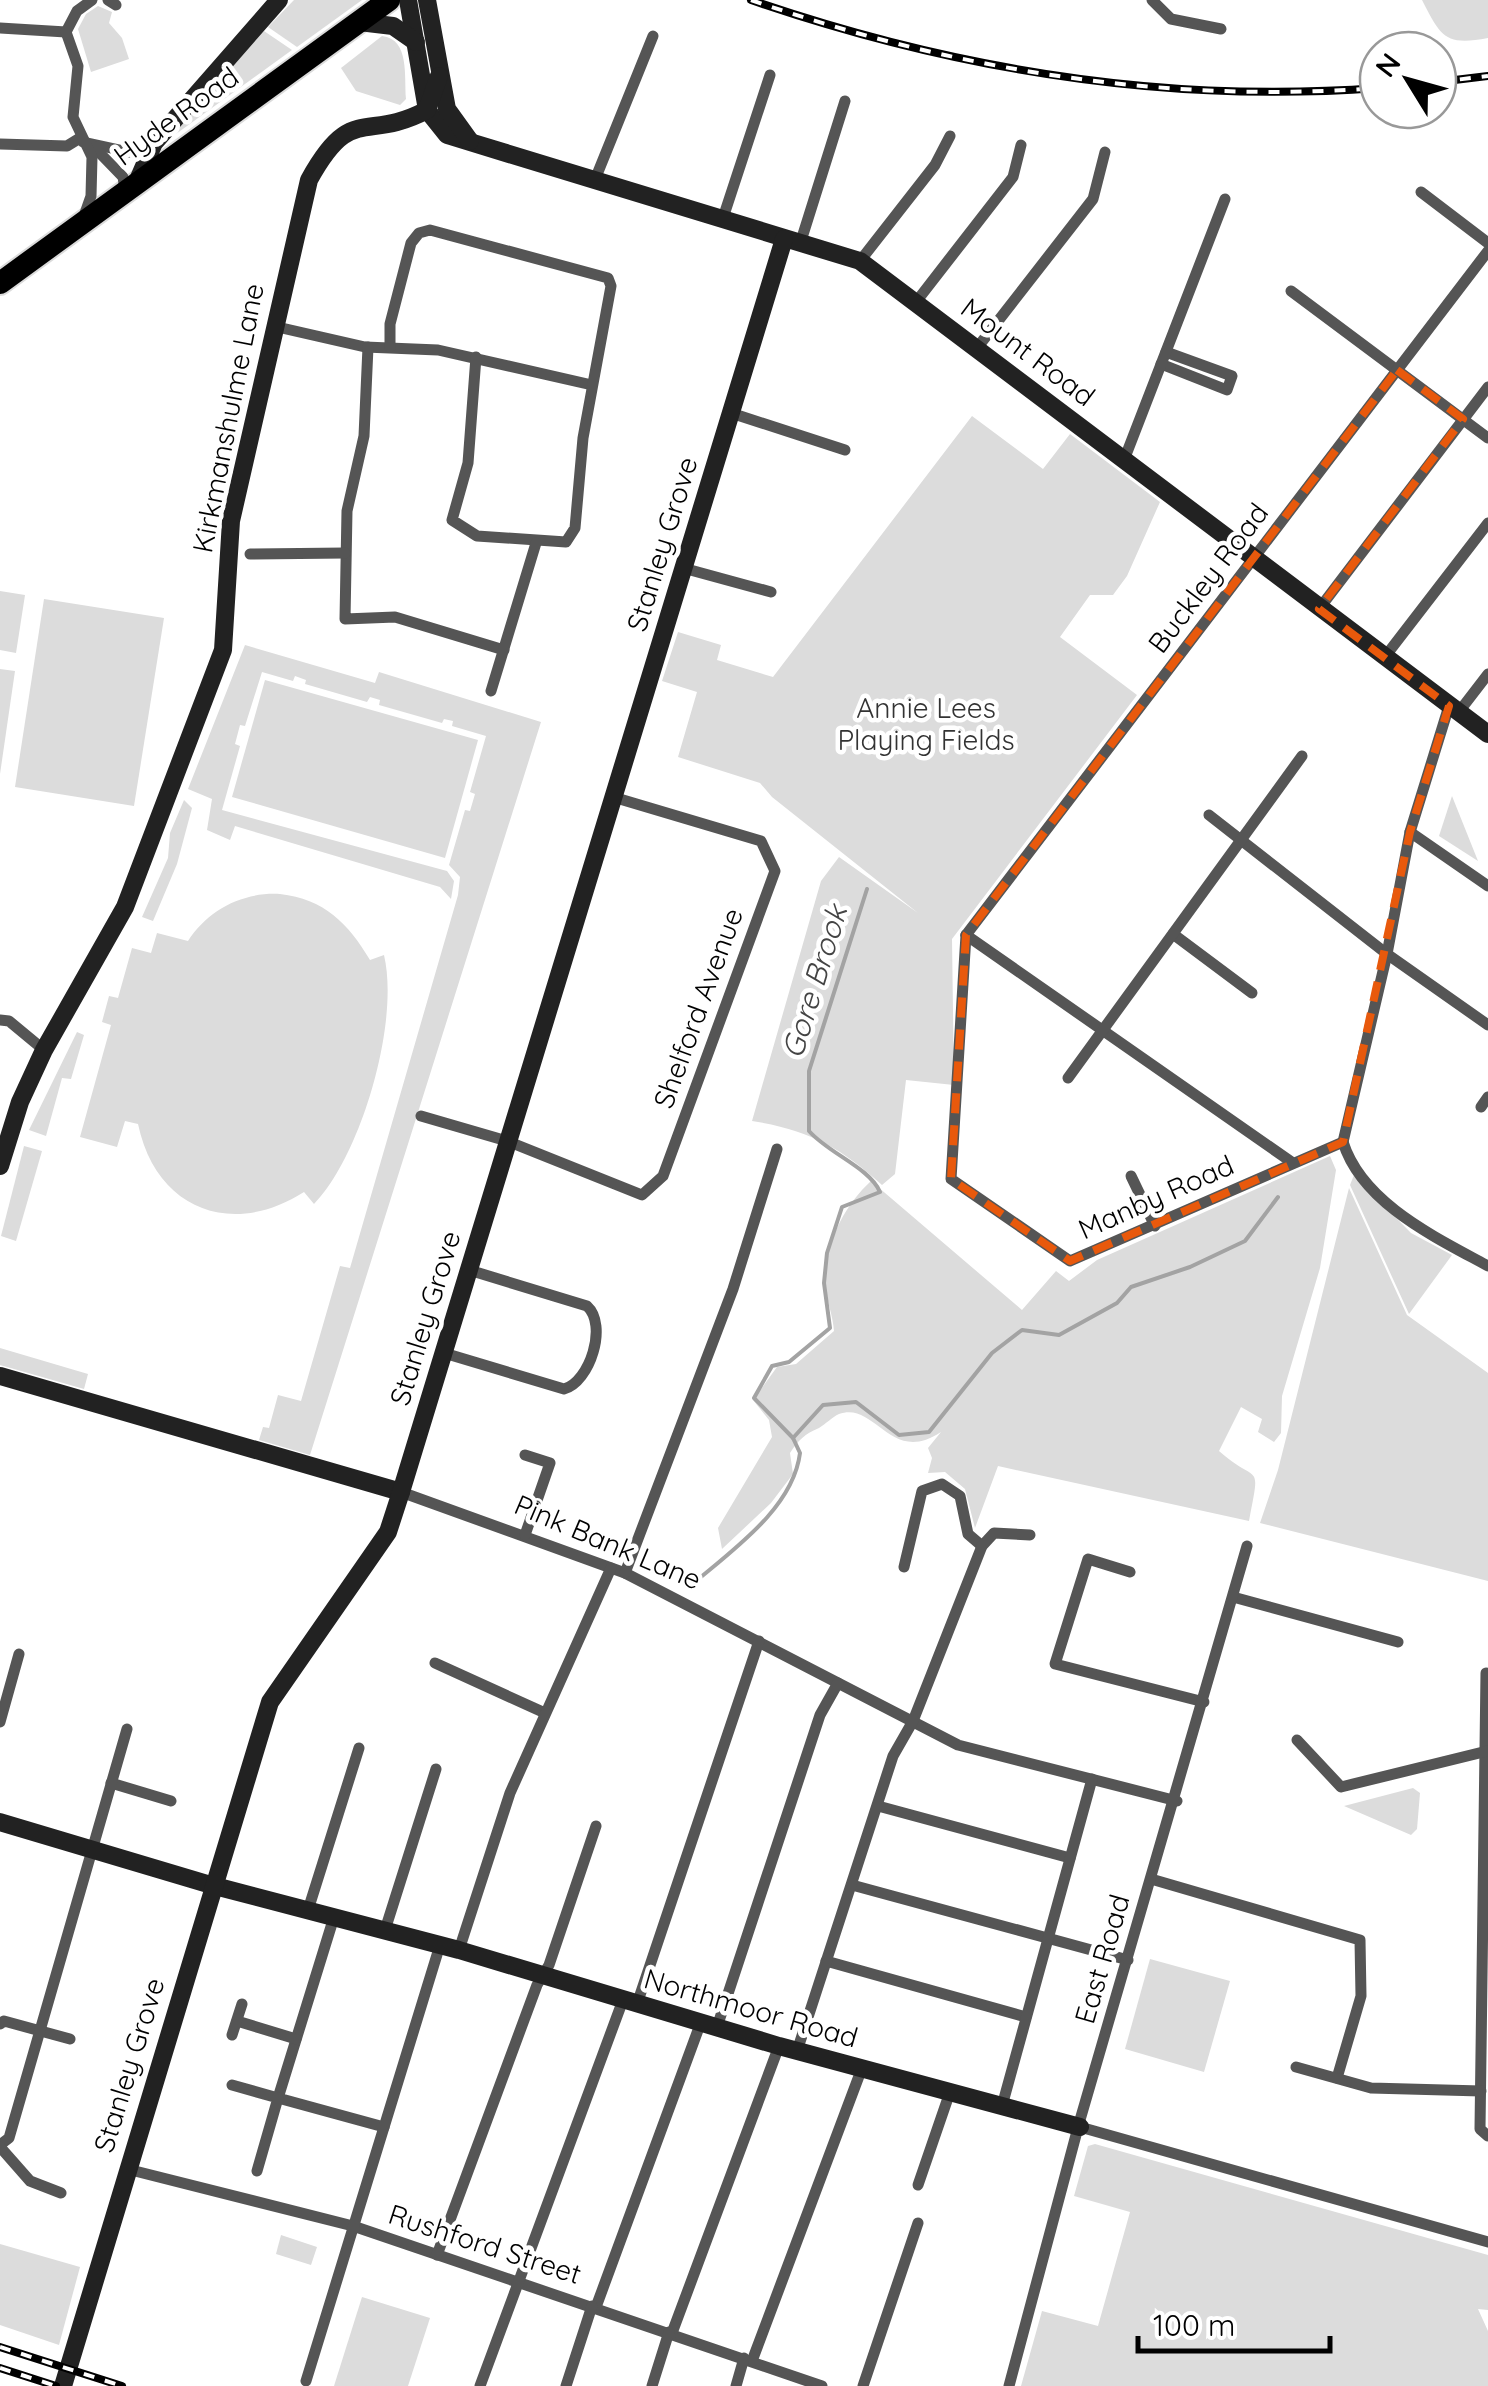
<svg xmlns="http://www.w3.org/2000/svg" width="1488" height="2386" font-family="Quicksand,sans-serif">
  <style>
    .green { fill: #dcdcdc }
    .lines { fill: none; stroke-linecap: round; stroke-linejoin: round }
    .stream { stroke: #a3a3a3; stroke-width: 4 }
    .highway-casing { stroke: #dbdbdb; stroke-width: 26 }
    .street { stroke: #555; stroke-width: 11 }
    .secondary { stroke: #222; stroke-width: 18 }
    .highway { stroke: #000; stroke-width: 22 }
    .rail-casing { stroke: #000; stroke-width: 8 }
    .rail { stroke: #fff; stroke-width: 4; stroke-dasharray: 11; stroke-linecap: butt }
    .marked { fill: none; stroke: #e8590c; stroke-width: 8; stroke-dasharray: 20 12; stroke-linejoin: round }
    .labels { text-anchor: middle; stroke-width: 9; stroke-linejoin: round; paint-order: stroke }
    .street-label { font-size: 28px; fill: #000; stroke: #fff }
    .park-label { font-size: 28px; fill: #333; stroke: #fff }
    .water-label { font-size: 30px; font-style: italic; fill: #444; stroke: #fff }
  </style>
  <rect width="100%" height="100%" fill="#fff"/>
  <g class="green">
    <polygon points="294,0 362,0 297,47 268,27"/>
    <path d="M1422,0H1488V38C1445,46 1441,37 1422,0Z"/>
    <polygon points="98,6 112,12 109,23 122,38 129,59 91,72 78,29 86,14"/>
    <polygon points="264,31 292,50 176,134 175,132"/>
    <path d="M382,36C410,39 404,77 406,99L400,105L356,91L341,68Z"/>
    <path d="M972,416L1043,469L1070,434L1160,502L1127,576L1113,595H1090L1060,637L1137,695L952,939L954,1085L906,1080L895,1174L882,1185C840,1147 809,1130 752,1121L821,881L839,857L918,913L772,797L760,783L678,757L697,692L662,681L678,632L721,645L717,660L773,677Z"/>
    <polygon points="0,591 25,595 16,653 0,650"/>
    <polygon points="44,599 164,618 134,806 15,787"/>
    <polygon points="245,645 375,683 379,672 541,722 310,1455 259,1440 263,1427 269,1428 278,1395 301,1401 340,1266 350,1268 458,895 460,877 449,865 465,810 470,811 475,794 470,792 486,736 452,726 453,721 444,719 442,723 379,705 380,700 370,697 367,702 305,684 306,680 295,676 293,681 262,672 245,726 240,725 235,744 240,746 222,810 447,871 454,881 451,899 440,887 235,826 230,840 207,830 212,799 188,789"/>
    <polygon points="0,669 15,671 0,774"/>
    <polygon points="265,680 478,740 445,858 232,797"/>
    <polygon points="1452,796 1478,861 1439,836"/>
    <polygon points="184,800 192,808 177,864 153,921 142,917 168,858 170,833"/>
    <path d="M280,894C324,899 348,923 370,960L384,955C400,1022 361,1156 314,1204L304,1192C232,1238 156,1210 138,1124L125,1121L117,1147L80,1137L111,1025L102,1022L109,996L118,998L132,948L151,953L157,933L188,941C208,910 242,892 280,894Z"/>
    <polygon points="77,1032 84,1035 71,1079 62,1078 46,1136 29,1130"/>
    <polygon points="24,1146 42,1151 16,1241 1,1236"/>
    <path d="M1330,1156L1336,1170L1320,1268L1282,1396L1281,1433L1274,1442L1258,1432L1262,1419L1241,1407L1219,1451C1258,1486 1261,1458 1249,1521L998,1466L975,1528L965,1489L945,1472L928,1473L932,1458L928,1448L941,1432C890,1466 876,1401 839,1414C832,1417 826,1424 819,1428C805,1434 798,1440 790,1453L793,1474L771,1503L722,1549L718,1528L772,1437L769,1420L753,1400L777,1367L796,1364L834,1331C833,1315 826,1300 826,1285C824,1245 843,1207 871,1181L1022,1310L1056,1271L1069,1281L1097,1260Z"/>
    <polygon points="1354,1175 1411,1233 1452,1255 1409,1314 1350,1185"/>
    <polygon points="1349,1188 1407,1315 1488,1373 1488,1581 1260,1523 1278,1470"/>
    <polygon points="0,1348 88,1374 84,1389 0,1365"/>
    <polygon points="1413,1788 1420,1793 1417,1829 1411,1835 1344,1806"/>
    <polygon points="1150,1959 1230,1981 1204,2072 1125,2049"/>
    <polygon points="1095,2144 1488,2255 1488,2310 1478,2309 1488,2331 1488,2386 1021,2386 1042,2311 1098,2326 1130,2212 1074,2196 1088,2146"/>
    <polygon points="281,2235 317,2247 311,2265 276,2254"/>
    <polygon points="0,2244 80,2267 59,2345 0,2325"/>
    <polygon points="362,2297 430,2318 408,2386 334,2386"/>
  </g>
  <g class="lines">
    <g class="stream">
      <polyline points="793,1438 823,1405 856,1402 899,1435 929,1432 992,1353 1022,1330 1059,1335 1117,1303 1131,1287 1190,1267 1245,1241 1278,1197"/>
      <path d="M688,1588C728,1553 793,1510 800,1453L793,1438L754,1398L772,1366L789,1362L830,1328L824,1283L827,1253L842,1207L880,1192C870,1168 828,1153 809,1131V1071L867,889"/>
    </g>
    <g class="highway-casing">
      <polyline id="highway" points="0,283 389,0"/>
    </g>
    <g class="street">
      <polyline points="108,0 116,5"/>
      <polyline points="1152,0 1171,19 1221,29"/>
      <polyline points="0,28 66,32"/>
      <polyline points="83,142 152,157"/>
      <polyline points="0,144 67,146 80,138"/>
      <polyline points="92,145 123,177 125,190"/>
      <polyline points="594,182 653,36"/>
      <polyline points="1421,192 1488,243"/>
      <polyline points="84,216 91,196 92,157 73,117 78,66 66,32 77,11 92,0"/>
      <polyline points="722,221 770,75"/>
      <polyline points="800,244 845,101"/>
      <polyline points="860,261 935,165 950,136"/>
      <polyline points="1291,291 1488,438"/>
      <polyline points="916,302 1013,177 1021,145"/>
      <polyline points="273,326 365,347 438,350 592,385"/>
      <polyline points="368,347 364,436 347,511 345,619 395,617 504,650"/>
      <polyline points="390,347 390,324 411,243 419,233 430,230 608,278 611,286 583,438 575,528 566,542 477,536 452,520 468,463 476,357"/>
      <polyline points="977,348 1093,199 1105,152"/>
      <polyline points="1161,364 1227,390 1232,376 1166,352"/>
      <polyline points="731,413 845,450"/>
      <polyline points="1124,460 1225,199"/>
      <polyline points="250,554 345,553"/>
      <polyline points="683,568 771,592"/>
      <polyline points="1319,609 1488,387"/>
      <polyline points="1384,658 1488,523"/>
      <polyline points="491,691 536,543"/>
      <polyline points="1458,713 1488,674"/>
      <polyline points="1209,815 1387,954 1488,1025"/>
      <polyline points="1410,832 1488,886"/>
      <polyline points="1173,934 1252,993"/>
      <polyline points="966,935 1488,251"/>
      <polyline points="966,935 951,1179 1070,1261 1343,1142"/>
      <polyline points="966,935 1293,1163"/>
      <polyline points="0,1020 9,1021 44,1050"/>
      <polyline points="1068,1078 1302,756"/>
      <polyline points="1481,1107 1488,1097"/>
      <polyline points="421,1116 507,1141 642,1195 663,1176 775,871 761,841 613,797"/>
      <polyline points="1343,1142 1387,954 1410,832 1449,706"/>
      <path d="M1343,1142C1362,1203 1435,1237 1488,1266"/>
      <polyline points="1131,1176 1155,1226"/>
      <path d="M444,1353L564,1389C590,1382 608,1325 587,1306L469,1270"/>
      <polyline points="401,1492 625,1573 958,1745 1177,1801"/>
      <polyline points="525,1535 550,1463 525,1455"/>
      <polyline points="904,1567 922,1491 942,1484 960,1496 968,1534 982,1546"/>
      <polyline points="1130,1572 1088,1559 1055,1664 1204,1702"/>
      <polyline points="625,1573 733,1289 777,1149"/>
      <polyline points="1233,1597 1398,1642"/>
      <polyline points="435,1663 545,1713"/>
      <polyline points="1486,1673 1480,2129 1488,2136"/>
      <polyline points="0,1722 19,1654"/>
      <polyline points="1297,1740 1341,1787 1487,1751"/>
      <polyline points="111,1783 171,1801"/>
      <polyline points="878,1806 1070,1858"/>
      <polyline points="1151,1879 1360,1940 1361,1996 1337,2078"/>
      <polyline points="852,1885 1128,1960"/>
      <polyline points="308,1910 359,1748"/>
      <polyline points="334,1917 278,2098 384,2127"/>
      <polyline points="385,1930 436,1769"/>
      <polyline points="459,1950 510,1793 611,1568"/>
      <polyline points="826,1961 1026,2017"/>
      <polyline points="637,2004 759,1641"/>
      <polyline points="237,2021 296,2039"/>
      <polyline points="0,2024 4,2021 70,2039"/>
      <polyline points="717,2027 820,1715 838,1683"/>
      <polyline points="232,2035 242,2004"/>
      <polyline points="797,2051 893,1756 913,1721 982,1546 994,1533 1030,1535"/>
      <polyline points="1296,2067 1371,2088 1481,2091"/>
      <polyline points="232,2085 278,2098 257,2171"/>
      <polyline points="1002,2106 1092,1779"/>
      <polyline points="1080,2127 1488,2242"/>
      <polyline points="0,2145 9,2138 127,1729"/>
      <polyline points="0,2147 30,2181 61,2193"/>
      <polyline points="127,2169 353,2226 822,2386"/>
      <polyline points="918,2185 950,2092"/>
      <polyline points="437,2255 537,1985 549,1965 596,1826"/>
      <polyline points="596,2307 701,2022"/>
      <polyline points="672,2333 779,2046"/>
      <polyline points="752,2361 862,2068"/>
      <polyline points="306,2381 440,1945"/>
      <polyline points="480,2386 623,2000"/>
      <polyline points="566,2386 592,2306"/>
      <polyline points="652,2386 669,2332"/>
      <polyline points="736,2386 744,2358"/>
      <polyline points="863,2386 918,2223"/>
      <polyline points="1009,2386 1080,2120 1247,1546"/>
    </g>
    <g class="secondary">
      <polyline points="408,0 427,110 447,135 860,261 1488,734"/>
      <polyline points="427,0 447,109 470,141"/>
      <polyline points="359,22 393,26 416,42"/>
      <polyline points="138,180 154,143 279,0"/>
      <path d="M0,1166L20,1102L44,1050L125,907L223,650L231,521L309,180C352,102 365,143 427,110L439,76"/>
      <polyline points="0,1376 401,1492"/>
      <polyline points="0,1822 211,1885 459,1950 779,2046 1080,2127"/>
      <polyline points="63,2386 270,1702 388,1532 401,1492 784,239"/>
    </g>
    <use href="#highway" class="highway"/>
    <g class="rail-casing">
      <g id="rail">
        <path d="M751,0C955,70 1162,104 1378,88"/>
        <polyline points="1438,82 1488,76"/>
        <polyline points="0,2347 122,2386"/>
        <polyline points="0,2368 56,2386"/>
      </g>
    </g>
    <use href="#rail" class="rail"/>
  </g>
  <path class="marked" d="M1397,370L1463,419L1319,609L1449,706L1410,832L1343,1142L1070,1261L951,1179L966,935Z"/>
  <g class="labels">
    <g class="street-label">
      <text transform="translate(176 116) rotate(-36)" y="10">Hyde Road</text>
      <text transform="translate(1028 352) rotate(37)" y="10">Mount Road</text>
      <text transform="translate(228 418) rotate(-79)" y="10">Kirkmanshulme Lane</text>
      <text transform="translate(662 544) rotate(-73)" y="10">Stanley Grove</text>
      <text transform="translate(1208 578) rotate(-53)" y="10">Buckley Road</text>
      <text transform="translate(698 1008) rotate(-70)" y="10">Shelford Avenue</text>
      <text transform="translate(1156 1197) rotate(-24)" y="10">Manby Road</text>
      <text transform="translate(425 1318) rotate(-73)" y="10">Stanley Grove</text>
      <text transform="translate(608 1542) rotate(23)" y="10">Pink Bank Lane</text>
      <text transform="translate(1102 1959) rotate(-74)" y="10">East Road</text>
      <text transform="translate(751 2008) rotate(16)" y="10">Northmoor Road</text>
      <text transform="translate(129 2065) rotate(-73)" y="10">Stanley Grove</text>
      <text transform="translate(485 2244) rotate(18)" y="10">Rushford Street</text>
    </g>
    <g class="park-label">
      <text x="926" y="718">Annie Lees<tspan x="926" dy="32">Playing Fields</tspan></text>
    </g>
    <g class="water-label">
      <text transform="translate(815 982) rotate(-73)" y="10">Gore Brook</text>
    </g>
  </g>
  <g transform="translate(1408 80) rotate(307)"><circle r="48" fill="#ffffff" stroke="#999999" stroke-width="2.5"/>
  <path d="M0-8L18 38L0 25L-18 38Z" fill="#000000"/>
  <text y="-15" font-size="28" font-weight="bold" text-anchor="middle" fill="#000000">N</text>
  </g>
  <path d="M1138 2336v15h192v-15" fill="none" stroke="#000000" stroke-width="5"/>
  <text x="1153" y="2336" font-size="30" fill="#000000" stroke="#ffffff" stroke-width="8" paint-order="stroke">100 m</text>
</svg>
